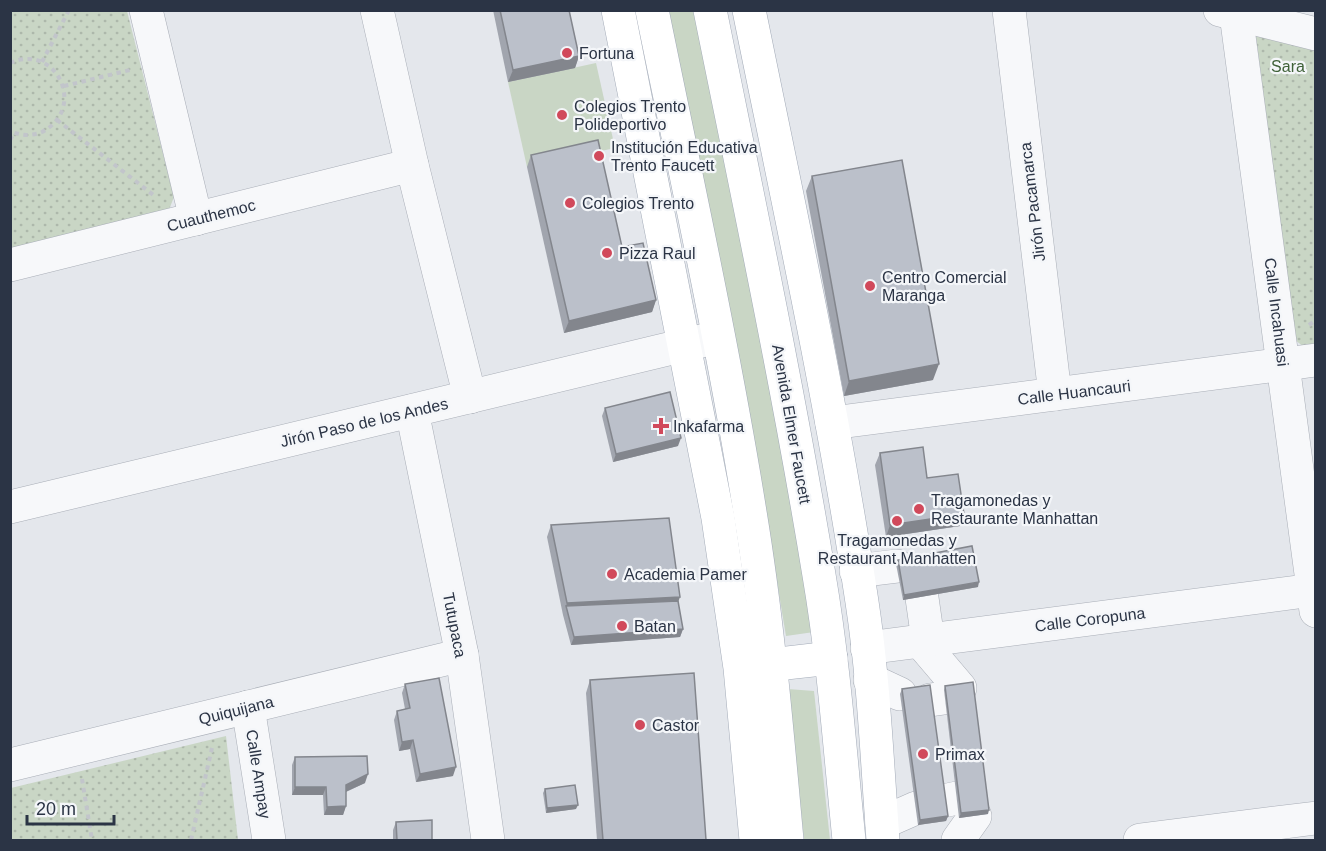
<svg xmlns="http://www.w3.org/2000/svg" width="1326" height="851" font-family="Helvetica,sans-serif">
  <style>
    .green { fill: #c9d6c5 }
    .park { fill: url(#park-dots) }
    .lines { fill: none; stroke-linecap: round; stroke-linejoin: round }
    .minor-casing { stroke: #a9aeb7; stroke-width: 34 }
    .major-casing { stroke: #a3abb8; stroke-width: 34 }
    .path { stroke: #c2c5cb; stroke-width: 4; stroke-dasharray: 4.5 4.5; stroke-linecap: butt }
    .minor { stroke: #f7f8fa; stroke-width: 33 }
    .major { stroke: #fff; stroke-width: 33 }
    .wall { fill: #a1a5ae }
    .shaded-wall { fill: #83868d }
    .building { fill: #bbc0ca; stroke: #83868d; stroke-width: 1.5 }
    .poi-dot { fill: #d1495b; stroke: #f4f6f9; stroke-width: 2 }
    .labels { text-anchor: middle; stroke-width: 4.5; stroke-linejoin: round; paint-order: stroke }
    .poi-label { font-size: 16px; fill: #2b3445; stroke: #f4f6f9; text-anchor: start }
    .park-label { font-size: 16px; fill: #3f6138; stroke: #f4f6f9 }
    .street-label { font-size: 16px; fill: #2b3445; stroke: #f4f6f9 }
  </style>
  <defs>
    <pattern id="park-dots" width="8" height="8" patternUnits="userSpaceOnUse" patternTransform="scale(1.5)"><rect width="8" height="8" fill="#c9d6c5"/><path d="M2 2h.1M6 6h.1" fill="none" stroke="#adb8ab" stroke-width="1.8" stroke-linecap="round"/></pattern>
  </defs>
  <rect width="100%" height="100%" fill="#e4e7ec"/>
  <g class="green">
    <polygon points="667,11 696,11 780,425 814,632 786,636 752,431"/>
    <polygon points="596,63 615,148 527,167 508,82"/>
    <polygon points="788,689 814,691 830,840 804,840"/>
  </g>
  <g class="park">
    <polygon points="10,11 127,11 174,197 168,212 11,250"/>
    <polygon points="1255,29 1315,44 1315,349 1308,350 1295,340"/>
    <polygon points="226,736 238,840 11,840 11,788"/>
  </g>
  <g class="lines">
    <g class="minor-casing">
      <g id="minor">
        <polyline points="146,10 196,219"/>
        <polyline points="377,10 412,165 470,397"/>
        <polyline points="1009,10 1055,394"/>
        <polyline points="1220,10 1316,34"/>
        <polyline points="1236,14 1316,611"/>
        <polyline points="10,265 412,165"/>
        <polyline points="412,411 462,655 488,840"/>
        <polyline points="832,423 1316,360"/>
        <polyline points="10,507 718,337"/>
        <polyline points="856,571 897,566"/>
        <polyline points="922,598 928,640"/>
        <polyline points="920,641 960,688"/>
        <polyline points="867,648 1313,590"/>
        <polyline points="870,680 900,694"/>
        <polyline points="930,700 944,698"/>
        <polyline points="248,707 269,840"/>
        <polyline points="10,765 462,655"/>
        <polyline points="943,801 957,798"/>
        <polyline points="882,823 916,808"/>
        <polyline points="958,840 975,816"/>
        <polyline points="1140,840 1316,818"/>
      </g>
    </g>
    <g class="major-casing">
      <g id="major">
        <polyline points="618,10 718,518 740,668 756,840"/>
        <path d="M652,10C686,177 723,344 750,512C768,621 777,731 787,840"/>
        <path d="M710,10C748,198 788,386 819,575C834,663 840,752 849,840"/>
        <path d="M749,10C789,207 832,403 862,602C874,681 877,761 883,840"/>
        <polyline points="751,667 831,658"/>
      </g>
    </g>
    <g class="path">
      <polyline points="42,62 69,10"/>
      <path d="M10,63C56,42 88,108 42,132C32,136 20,136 10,131"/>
      <polyline points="64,86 130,70"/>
      <polyline points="57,120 156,197"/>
      <polyline points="10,140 14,133"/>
      <polyline points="1309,325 1316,320"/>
      <polyline points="82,779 92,840"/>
      <polyline points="191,840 212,748"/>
    </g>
    <use href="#minor" class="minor"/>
    <use href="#major" class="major"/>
  </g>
  <g class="wall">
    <polygon points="493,10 569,10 579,56 575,68 508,82"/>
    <polygon points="531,155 622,247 656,300 652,312 564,333 527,167"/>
    <polygon points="812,176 933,380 844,396 806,191"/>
    <polygon points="605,408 678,446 613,462 602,416"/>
    <polygon points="880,453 927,478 960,526 886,537 875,465"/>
    <polygon points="551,525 678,601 683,629 680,637 571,645 563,615 547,537"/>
    <polygon points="898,560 978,587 903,600 896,564"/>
    <polygon points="590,680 706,840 597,840 586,693"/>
    <polygon points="405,684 453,776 416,782 410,749 399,751 394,720 397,711 405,709 402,693"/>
    <polygon points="945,686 988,814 959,818 944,690"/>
    <polygon points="902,689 948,816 946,821 918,825 900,694"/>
    <polygon points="295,757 365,783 346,792 346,806 343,815 324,815 323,795 292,795 292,765"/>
    <polygon points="545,789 576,809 546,813 543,793"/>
    <polygon points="396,822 432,840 393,840 393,830"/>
  </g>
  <g class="shaded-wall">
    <polygon points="579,56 575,68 508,82 513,70"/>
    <polygon points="656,300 652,312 564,333 569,321"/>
    <polygon points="939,364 933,380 844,396 849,381"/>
    <polygon points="681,438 678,446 613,462 616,454"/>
    <polygon points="964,514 960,526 886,537 890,525"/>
    <polygon points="979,582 978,587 903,600 904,595"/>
    <polygon points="680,597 675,610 566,606 567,603"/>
    <polygon points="683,629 680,637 571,645 574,637"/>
    <polygon points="413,740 410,749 399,751 402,742"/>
    <polygon points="456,767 453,776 416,782 420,774"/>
    <polygon points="368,774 365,783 343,793 346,785"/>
    <polygon points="295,787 326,787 323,795 292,795"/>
    <polygon points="578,805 576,809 546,813 547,808"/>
    <polygon points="346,806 343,815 324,815 327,807"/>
    <polygon points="989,810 988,814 959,818 961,813"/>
    <polygon points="948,816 946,821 918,825 920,820"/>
  </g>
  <g class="building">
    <polygon points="500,10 569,10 579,56 513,70"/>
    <polygon points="598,140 622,247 643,243 656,300 569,321 531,155"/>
    <polygon points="902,160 939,364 849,381 812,176"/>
    <polygon points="670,392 681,438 616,454 605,408"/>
    <polygon points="923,447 927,478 958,474 964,514 890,525 880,453"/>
    <polygon points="669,518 680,597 567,603 551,525"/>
    <polygon points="972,546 979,582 904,595 898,560"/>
    <polygon points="678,601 683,629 574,637 566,606"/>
    <polygon points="694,673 706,840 603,840 590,680"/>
    <polygon points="439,678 456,767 420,774 413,740 402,742 397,711 410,708 405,684"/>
    <polygon points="973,682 989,810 961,813 945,686"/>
    <polygon points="930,685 948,816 920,820 902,689"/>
    <polygon points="367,756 368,774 346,785 346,806 327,807 326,787 295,787 295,757"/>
    <polygon points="575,785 578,805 547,808 545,789"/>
    <polygon points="432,820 432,840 397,840 396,822"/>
  </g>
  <g class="poi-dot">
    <circle cx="567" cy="53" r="6"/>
    <circle cx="562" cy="115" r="6"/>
    <circle cx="599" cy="156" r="6"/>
    <circle cx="570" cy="203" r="6"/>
    <circle cx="607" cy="253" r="6"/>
    <circle cx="870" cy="286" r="6"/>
    <path d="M658 417h6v6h6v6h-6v6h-6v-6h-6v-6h6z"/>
    <circle cx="919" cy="509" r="6"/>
    <circle cx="897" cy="521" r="6"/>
    <circle cx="612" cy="574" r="6"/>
    <circle cx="622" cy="626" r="6"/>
    <circle cx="640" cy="725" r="6"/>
    <circle cx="923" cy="754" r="6"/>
  </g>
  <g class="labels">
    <g class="poi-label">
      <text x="579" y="59">Fortuna</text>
      <text x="574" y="112">Colegios Trento<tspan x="574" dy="18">Polideportivo</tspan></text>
      <text x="611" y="153">Institución Educativa<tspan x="611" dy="18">Trento Faucett</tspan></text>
      <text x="582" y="209">Colegios Trento</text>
      <text x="619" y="259">Pizza Raul</text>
      <text x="882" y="283">Centro Comercial<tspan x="882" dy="18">Maranga</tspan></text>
      <text x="673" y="432">Inkafarma</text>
      <text x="931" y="506">Tragamonedas y<tspan x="931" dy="18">Restaurante Manhattan</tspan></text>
      <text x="897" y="546" text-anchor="middle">Tragamonedas y<tspan x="897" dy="18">Restaurant Manhatten</tspan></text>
      <text x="624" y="580">Academia Pamer</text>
      <text x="634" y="632">Batan</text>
      <text x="652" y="731">Castor</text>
      <text x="935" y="760">Primax</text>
    </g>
    <g class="park-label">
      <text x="1288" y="72">Sara</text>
    </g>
    <g class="street-label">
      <text transform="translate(1032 202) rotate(-97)" y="6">Jirón Pacamarca</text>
      <text transform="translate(211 215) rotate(-14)" y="6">Cuauthemoc</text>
      <text transform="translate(1277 312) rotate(83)" y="6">Calle Incahuasi</text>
      <text transform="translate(1074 392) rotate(-7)" y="6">Calle Huancauri</text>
      <text transform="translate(364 422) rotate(-13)" y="6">Jirón Paso de los Andes</text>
      <text transform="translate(792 424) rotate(80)" y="6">Avenida Elmer Faucett</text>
      <text transform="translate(1090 619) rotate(-7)" y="6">Calle Coropuna</text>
      <text transform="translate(455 625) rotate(79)" y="6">Tutupaca</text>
      <text transform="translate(236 710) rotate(-14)" y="6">Quiquijana</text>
      <text transform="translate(259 774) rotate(81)" y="6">Calle Ampay</text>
    </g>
  </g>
  <rect width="1326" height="851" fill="none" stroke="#2b3445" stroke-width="24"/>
  <path d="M27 815v9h87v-9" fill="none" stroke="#2b3445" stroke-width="3"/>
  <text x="36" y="815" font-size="18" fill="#2b3445" stroke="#f4f6f9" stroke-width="4.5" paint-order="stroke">20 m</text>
</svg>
